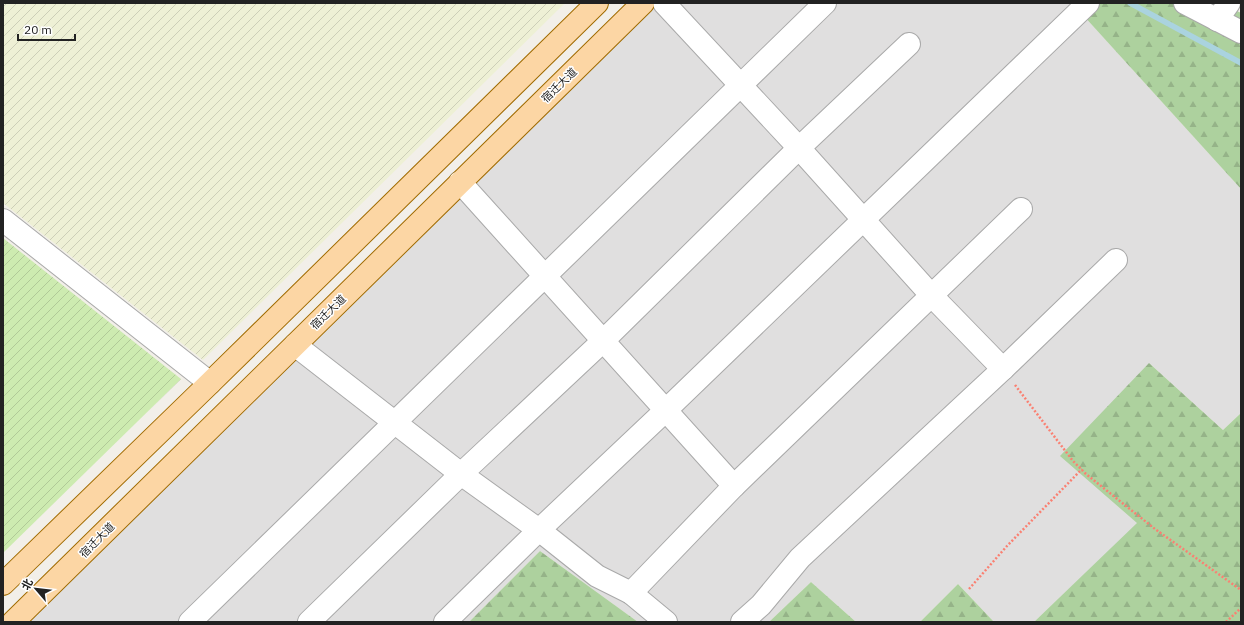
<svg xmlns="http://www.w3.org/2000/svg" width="1244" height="625" font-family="'IBM Plex Sans','Noto Sans SC',sans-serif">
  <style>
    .residential { fill: #e0dfdf }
    .farmland { fill: url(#farmland-furrows) }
    .forest { fill: url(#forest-firs) }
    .garden { fill: url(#garden-furrows) }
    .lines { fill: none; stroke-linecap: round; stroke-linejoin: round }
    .stream { stroke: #aad3df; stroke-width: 5.5 }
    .minor-casing { stroke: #a9a9a9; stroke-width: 24 }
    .major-casing { stroke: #a06b00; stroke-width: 24 }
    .path { stroke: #fa8072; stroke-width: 2.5; stroke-dasharray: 2 2; stroke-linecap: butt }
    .minor { stroke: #fff; stroke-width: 22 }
    .major { stroke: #fcd6a4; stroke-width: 22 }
    .labels { text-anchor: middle; stroke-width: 3; stroke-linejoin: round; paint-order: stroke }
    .street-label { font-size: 11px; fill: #222; stroke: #fff }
  </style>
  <defs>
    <pattern id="farmland-furrows" width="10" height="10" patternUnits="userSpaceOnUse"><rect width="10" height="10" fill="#eef0d5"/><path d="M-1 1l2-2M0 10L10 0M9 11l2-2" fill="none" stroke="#ccceb7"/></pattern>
    <pattern id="forest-firs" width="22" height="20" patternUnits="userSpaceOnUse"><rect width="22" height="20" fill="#add19e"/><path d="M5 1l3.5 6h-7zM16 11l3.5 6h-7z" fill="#95b388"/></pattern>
    <pattern id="garden-furrows" width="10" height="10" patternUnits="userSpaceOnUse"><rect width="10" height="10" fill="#cdebb0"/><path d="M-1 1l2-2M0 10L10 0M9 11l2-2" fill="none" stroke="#b0c997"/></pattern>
  </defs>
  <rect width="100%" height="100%" fill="#f2efe9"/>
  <polygon class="residential" points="652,3 1072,3 1241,189 1241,413 1223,430 1149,363 1138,523 1034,622 994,622 958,584 920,622 856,622 811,582 769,622 638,622 540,551 469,622 3,622"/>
  <polygon class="farmland" points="3,3 565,3 203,360 3,203"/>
  <g class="forest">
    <polygon points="1072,3 1222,3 1241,13 1241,189"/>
    <polygon points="1149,363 1223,430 1241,413 1241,622 1034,622 1137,523 1060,456"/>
    <polygon points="540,551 638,622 469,622"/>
    <polygon points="811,582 856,622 769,622"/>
    <polygon points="958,584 994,622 920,622"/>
  </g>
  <polygon class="garden" points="3,238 181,379 3,553"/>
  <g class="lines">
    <polyline class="stream" points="1130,3 1241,63"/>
    <g class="minor-casing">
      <g id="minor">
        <polyline points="664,3 799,148 931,295 1003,369"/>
        <polyline points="1185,3 1241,32"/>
        <polyline points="1217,20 1229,3"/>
        <polyline points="460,182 734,486"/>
        <polyline points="3,220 210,383"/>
        <polyline points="295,345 461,474 539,530 597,576 631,593 666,622"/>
        <polyline points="631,593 734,486 1021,209"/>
        <polyline points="190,622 825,3"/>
        <polyline points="309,622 461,474 604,340 799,148 909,44"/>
        <polyline points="445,622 539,530 666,410 1088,3"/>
        <polyline points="742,622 761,605 800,558 1003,369 1116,260"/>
      </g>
    </g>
    <g class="major-casing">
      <g id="major">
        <polyline points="3,584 210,383 597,3"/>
        <polyline points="13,622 643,3"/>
      </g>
    </g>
    <g class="path">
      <polyline points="1015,385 1073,461 1086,474 1155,529 1241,590"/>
      <polyline points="969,589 1007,546 1082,469"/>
      <polyline points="1226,622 1241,608"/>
    </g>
    <use href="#minor" class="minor"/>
    <use href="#major" class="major"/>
  </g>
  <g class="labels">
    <g class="street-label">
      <text transform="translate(559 85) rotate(-44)" y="4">宿迁大道</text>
      <text transform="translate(328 312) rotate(-44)" y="4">宿迁大道</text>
      <text transform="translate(97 540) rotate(-45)" y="4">宿迁大道</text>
    </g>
  </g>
  <rect width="1244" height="625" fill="none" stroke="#222222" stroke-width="8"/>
  <g transform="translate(36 589) rotate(298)" stroke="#ffffff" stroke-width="3" paint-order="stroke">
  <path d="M0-3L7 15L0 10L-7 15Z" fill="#222222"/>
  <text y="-6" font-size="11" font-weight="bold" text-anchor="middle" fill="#222222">北</text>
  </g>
  <path d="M18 34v6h57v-6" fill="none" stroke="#222222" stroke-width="2"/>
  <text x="24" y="34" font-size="12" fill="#222222" stroke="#ffffff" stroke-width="3" paint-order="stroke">20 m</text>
</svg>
